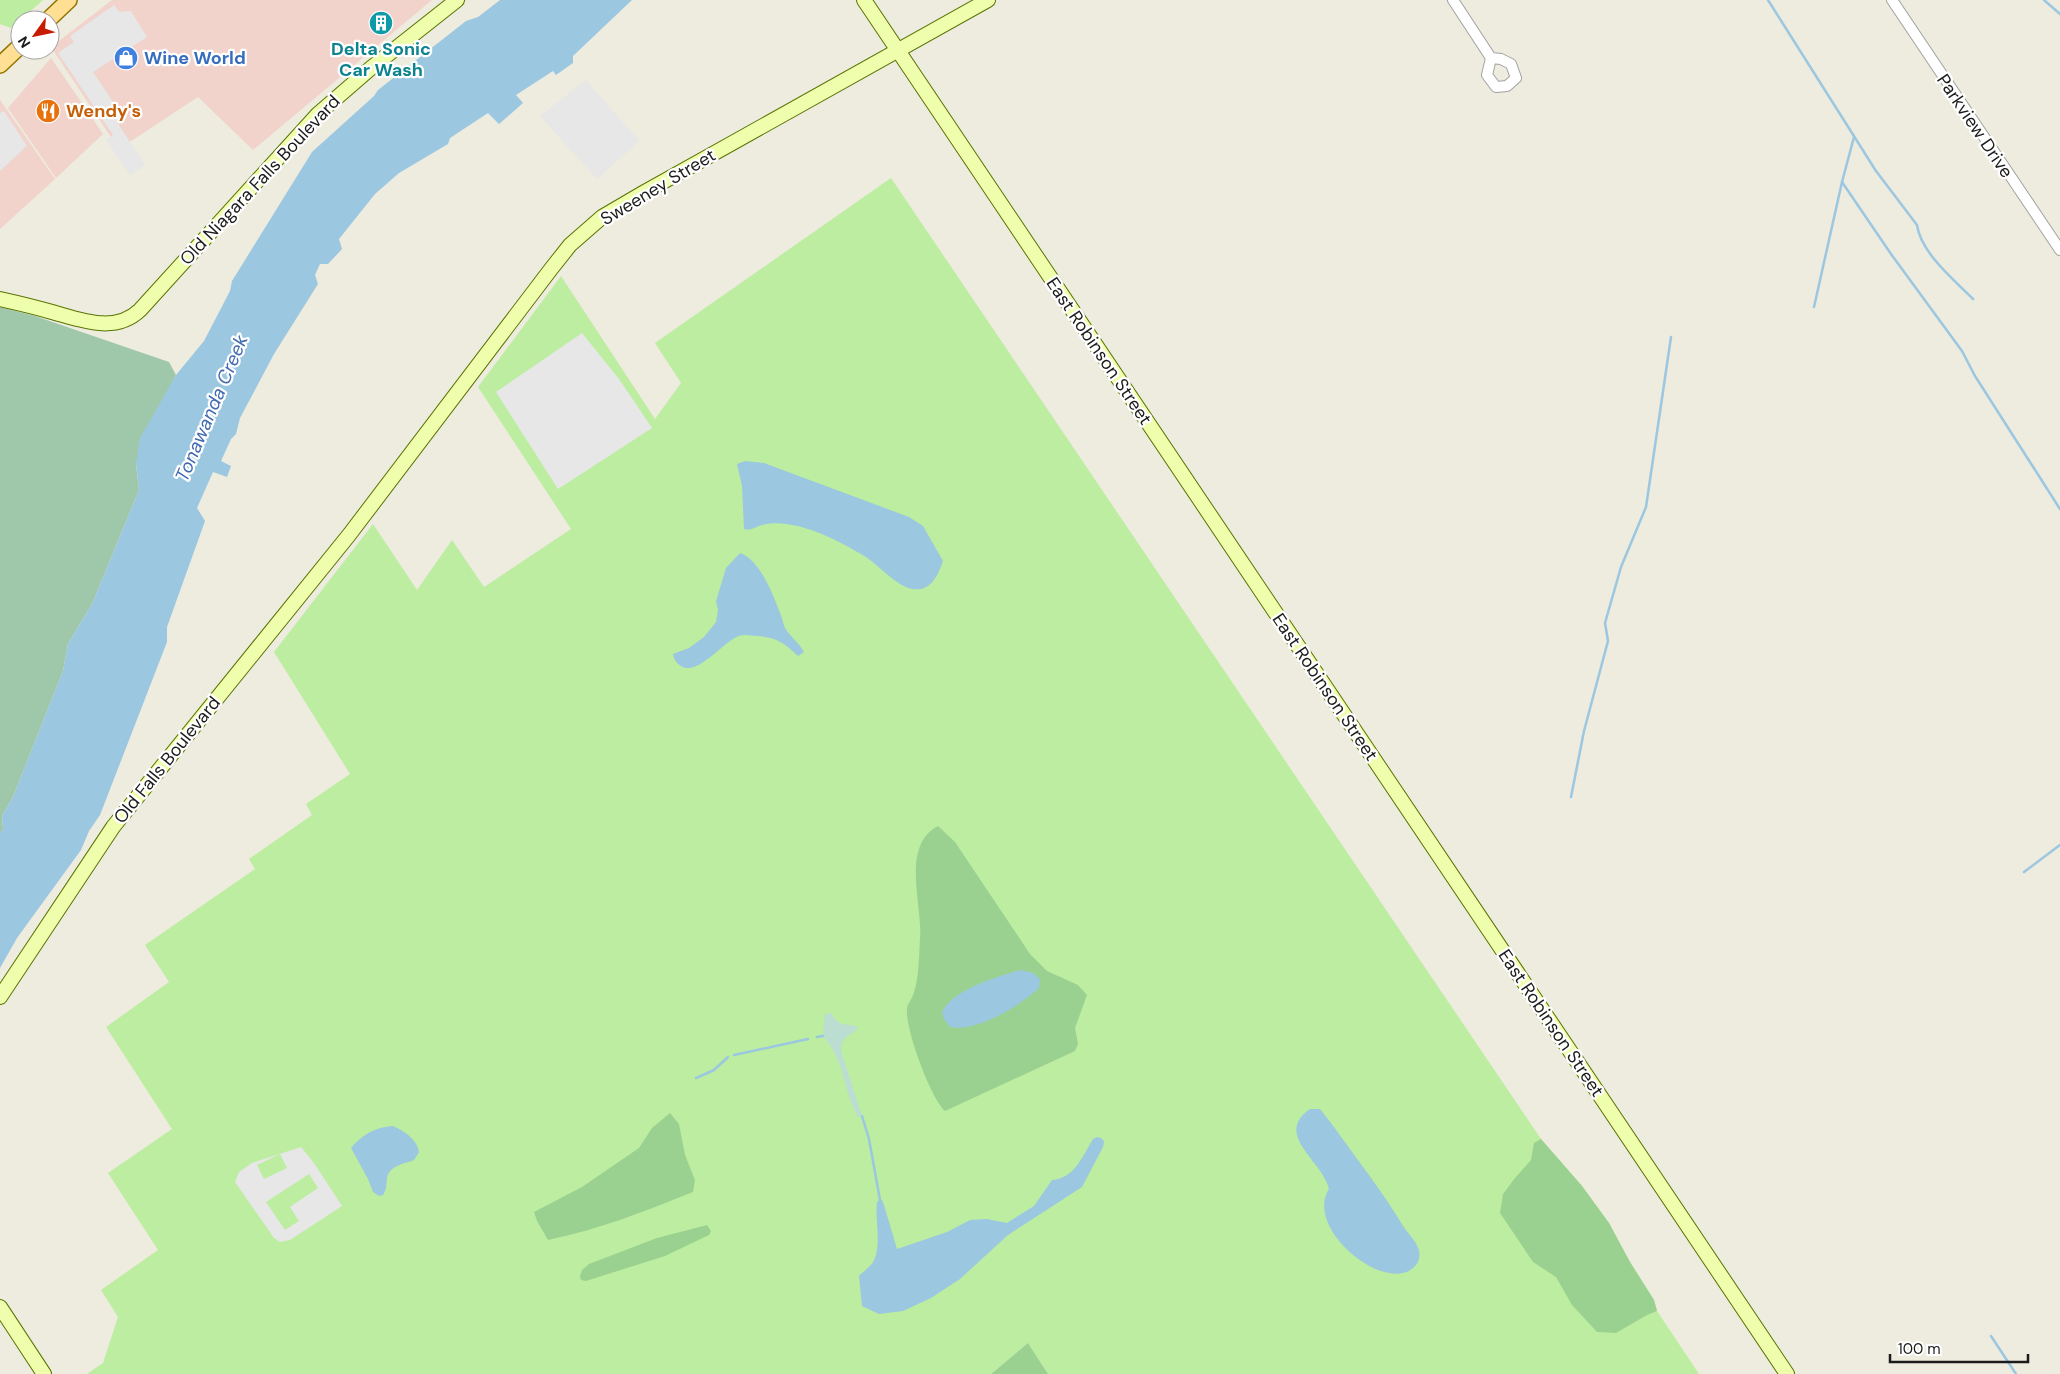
<svg xmlns="http://www.w3.org/2000/svg" width="2060" height="1374" font-family="'DM Sans',sans-serif">
  <style>
    .commercial { fill: #f1d3cc }
    .grass { fill: #bceda0 }
    .forest { fill: #9bd190 }
    .wetland { fill: #bbddd2 }
    .cemetery { fill: #9fc8ab }
    .parking { fill: #e7e7e7; fill-rule: evenodd }
    .water { fill: #9bc7e0 }
    .lines { fill: none; stroke-linecap: round; stroke-linejoin: round }
    .stream { stroke: #9bc7e0; stroke-width: 2.5 }
    .street-casing { stroke: #a2a2a2; stroke-width: 12 }
    .secondary-casing { stroke: #587400; stroke-width: 16 }
    .primary-casing { stroke: #927500; stroke-width: 18 }
    .street { stroke: #fff; stroke-width: 10 }
    .secondary { stroke: #effead; stroke-width: 14 }
    .primary { stroke: #ffdf93; stroke-width: 15 }
    .labels { text-anchor: middle; stroke-width: 4.5; stroke-linejoin: round; paint-order: stroke }
    .culture-label { font-size: 18px; font-weight: bold; fill: #0d838f; stroke: #fff }
    .shop-label { font-size: 18px; font-weight: bold; fill: #366cbe; stroke: #fff; text-anchor: start }
    .food-label { font-size: 18px; font-weight: bold; fill: #c56008; stroke: #fff; text-anchor: start }
    .street-label { font-size: 18px; fill: #1b1b1b; stroke: #fff }
    .water-label { font-size: 19px; font-style: italic; fill: #416ab1; stroke: #fff }
  </style>
  <rect width="100%" height="100%" fill="#eeebdf"/>
  <g class="commercial">
    <polygon points="112,0 432,0 253,150 198,97 119,149 51,47"/>
    <polygon points="51,58 103,134 56,178 8,108"/>
    <polygon points="0,100 55,179 0,229"/>
  </g>
  <g class="grass">
    <polygon points="0,0 43,0 11,28 0,24"/>
    <polygon points="891,178 1541,1139 1582,1186 1609,1223 1630,1262 1654,1300 1657,1311 1699,1374 1048,1374 1028,1343 991,1374 87,1374 103,1363 118,1317 101,1290 158,1250 108,1173 172,1129 106,1027 169,982 145,945 255,869 249,859 312,815 306,804 350,774 274,652 373,524 417,590 452,540 484,587 571,529 478,387 561,276 655,419 681,383 655,343"/>
  </g>
  <g class="forest">
    <path d="M938,826L955,842L1030,954L1047,971L1078,985L1087,995L1075,1028L1078,1044L1075,1051L945,1111C931,1099 905,1029 907,1009C907,1004 913,998 914,992C919,978 919,954 920,939C923,905 900,846 938,826Z"/>
    <path d="M670,1113L679,1124L685,1155L695,1180L693,1192C643,1212 600,1229 548,1240L537,1221L534,1212L582,1187L639,1148L652,1128Z"/>
    <polygon points="1541,1139 1582,1186 1609,1223 1630,1262 1654,1300 1657,1311 1647,1315 1616,1333 1597,1332 1572,1305 1556,1277 1533,1262 1500,1213 1503,1194 1515,1178 1531,1160 1534,1143"/>
    <polygon points="707,1225 711,1231 709,1235 665,1256 586,1281 581,1280 580,1276 582,1270 589,1264 657,1238"/>
    <polygon points="1028,1343 1048,1374 991,1374"/>
  </g>
  <path class="wetland" d="M831,1013C839,1028 844,1022 858,1027C850,1039 842,1033 841,1051L862,1116L858,1117C843,1091 845,1060 823,1036L825,1014Z"/>
  <polygon class="cemetery" points="0,307 35,316 169,362 176,375 164,398 136,464 139,490 92,604 68,644 63,671 13,797 2,816 3,829 0,834"/>
  <g class="parking">
    <polygon points="114,5 119,12 131,11 147,37 93,72 123,117 117,122 145,165 130,175 106,140 113,135 58,53 74,42 70,36"/>
    <polygon points="586,80 639,141 597,179 540,116"/>
    <polygon points="4,111 27,146 0,171 0,113"/>
    <polygon points="582,333 619,379 652,428 558,489 496,392"/>
    <path d="M301,1147L314,1163L342,1206L290,1240L280,1242L274,1238L235,1182L239,1172L252,1163ZM280,1154L287,1168L264,1179L257,1165ZM309,1174L318,1188L290,1207L299,1221L285,1230L266,1202Z"/>
  </g>
  <g class="water">
    <polygon points="500,0 632,0 573,56 573,63 556,75 553,71 516,95 523,103 499,124 488,113 450,138 448,144 399,173 375,194 339,239 342,249 328,264 320,264 315,275 318,284 274,354 240,418 236,434 231,439 221,461 231,466 227,477 213,472 197,508 205,521 167,627 167,642 100,815 89,831 81,850 17,938 0,968 0,834 3,829 2,816 13,797 63,671 68,644 92,604 139,490 136,464 140,438 176,375 204,341 230,291 232,281 312,152 374,96 378,90 466,21 478,17"/>
    <path d="M745,461L764,463L909,517L923,526L943,561C938,575 931,592 913,589C899,588 878,565 866,557C853,549 836,540 822,534C804,527 781,520 762,525C754,527 752,531 744,529L742,486L737,464Z"/>
    <path d="M740,553C760,560 773,594 780,613C783,619 783,626 787,631C793,639 799,643 804,652L798,656C784,643 778,638 758,636C752,636 745,634 739,636C724,641 697,677 681,666C676,663 674,659 673,654L689,648L704,637L716,622L718,610L716,601L726,568Z"/>
    <path d="M1021,970L1033,973L1040,979L1039,988C1019,1006 978,1032 950,1027L944,1019L942,1012C952,990 999,976 1021,970Z"/>
    <path d="M1310,1109H1320L1331,1123C1356,1158 1383,1192 1405,1229C1410,1235 1418,1244 1419,1251C1420,1254 1419,1260 1418,1262C1394,1302 1302,1230 1329,1189C1322,1160 1273,1135 1310,1109Z"/>
    <path d="M393,1126C404,1131 417,1139 419,1152L414,1160C404,1164 390,1165 387,1178C386,1185 387,1189 383,1195L379,1196L373,1192L368,1179L351,1148C362,1135 375,1127 393,1126Z"/>
    <path d="M1097,1137L1101,1138L1104,1141L1103,1147L1082,1187L1008,1235L960,1279L931,1298L903,1311L879,1314L862,1306L859,1276C864,1271 873,1265 875,1258C881,1241 875,1220 877,1202L879,1200H882L884,1205L897,1249L947,1232L970,1220L987,1219L1007,1223L1034,1206L1052,1180C1075,1178 1082,1157 1093,1139Z"/>
  </g>
  <g class="lines">
    <g class="stream">
      <path d="M1768,0L1876,171L1917,225C1921,253 1954,280 1973,299"/>
      <polyline points="2044,0 2060,14"/>
      <polyline points="1842,182 1891,254 1962,351 1975,376 2060,509"/>
      <polyline points="1814,307 1842,182 1854,137"/>
      <polyline points="1571,797 1584,731 1608,641 1605,623 1621,567 1646,507 1671,337"/>
      <polyline points="2024,872 2060,845"/>
      <polyline points="817,1037 823,1036"/>
      <polyline points="734,1055 808,1039"/>
      <polyline points="696,1078 714,1070 728,1057"/>
      <polyline points="862,1116 869,1139 880,1200"/>
      <polyline points="1991,1336 2016,1374"/>
    </g>
    <g class="street-casing">
      <g id="street">
        <polyline points="1453,0 1491,58 1487,75 1496,87 1507,86 1516,78 1511,64 1501,59 1491,58"/>
        <polyline points="1892,0 2060,250"/>
      </g>
    </g>
    <g class="secondary-casing">
      <g id="secondary">
        <polyline points="864,0 1787,1374"/>
        <path d="M0,299C18,303 35,307 52,312C81,320 115,334 140,310L318,114L371,68L457,0"/>
        <polyline points="0,997 113,827 349,535 551,269 570,245 602,217 643,193 988,0"/>
        <polyline points="0,1307 44,1374"/>
      </g>
    </g>
    <g class="primary-casing">
      <g id="primary">
        <polyline points="48,20 69,0"/>
        <polyline points="0,65 20,46"/>
      </g>
    </g>
    <use href="#street" class="street"/>
    <use href="#secondary" class="secondary"/>
    <use href="#primary" class="primary"/>
  </g>
  <defs>
    <g id="building-disc" transform="scale(1.25)"><circle r="9.5" fill="#0f9aa8" stroke="#fff"/><path d="M-4-6H4V6H1V3H-1V6H-4ZM-2.5-4.3h1.7v1.8h-1.7ZM.8-4.3h1.7v1.8H.8ZM-2.5-1h1.7V.8h-1.7ZM.8-1h1.7V.8H.8Z" fill="#fff"/></g>
    <g id="shop-disc" transform="scale(1.25)"><circle r="9.5" fill="#3f7fe0" stroke="#fff"/><path d="M-5-2.5h2.3a2.7 3.5 0 0 1 5.4 0H5L5.5 6h-11ZM-1.5-2.5h3a1.5 2.3 0 0 0-3 0Z" fill="#fff"/></g>
    <g id="restaurant-disc" transform="scale(1.25)"><circle r="9.5" fill="#e8710a" stroke="#fff"/><path d="M-5-6h1v4h1v-4h1v4h1v-4h1v5L-1.5 .5V6h-2V.5L-5-1ZM5-6V6H3V1.5H1.5Q1.5-4 5-6Z" fill="#fff"/></g>
  </defs>
  <g fill-rule="evenodd">
    <use href="#building-disc" x="381" y="23"/>
    <use href="#shop-disc" x="126" y="58"/>
    <use href="#restaurant-disc" x="48" y="111"/>
  </g>
  <g class="labels">
    <g class="culture-label">
      <text x="381" y="55">Delta Sonic<tspan x="381" dy="21">Car Wash</tspan></text>
    </g>
    <g class="shop-label">
      <text x="144" y="64">Wine World</text>
    </g>
    <g class="food-label">
      <text x="66" y="117">Wendy's</text>
    </g>
    <g class="street-label">
      <text transform="translate(1975 126) rotate(56)" y="6">Parkview Drive</text>
      <text transform="translate(260 180) rotate(-47)" y="6">Old Niagara Falls Boulevard</text>
      <text transform="translate(658 187) rotate(-31)" y="6">Sweeney Street</text>
      <text transform="translate(1099 351) rotate(56)" y="6">East Robinson Street</text>
      <text transform="translate(1325 687) rotate(56)" y="6">East Robinson Street</text>
      <text transform="translate(167 760) rotate(-51)" y="6">Old Falls Boulevard</text>
      <text transform="translate(1551 1023) rotate(56)" y="6">East Robinson Street</text>
    </g>
    <g class="water-label">
      <text transform="translate(211 408) rotate(-67)" y="7">Tonawanda Creek</text>
    </g>
  </g>
  <g transform="translate(35 35) rotate(237)"><circle r="24" fill="#ffffff" stroke="#a4a4a4"/>
  <path d="M0-4L9 19L0 12L-9 19Z" fill="#c61b00"/>
  <text y="-8" font-size="14" font-weight="bold" text-anchor="middle" fill="#1b1b1b">N</text>
  </g>
  <path d="M1890 1354v8h138v-8" fill="none" stroke="#1b1b1b" stroke-width="2.5"/>
  <text x="1898" y="1354" font-size="15" fill="#1b1b1b" stroke="#ffffff" stroke-width="4" paint-order="stroke">100 m</text>
</svg>
